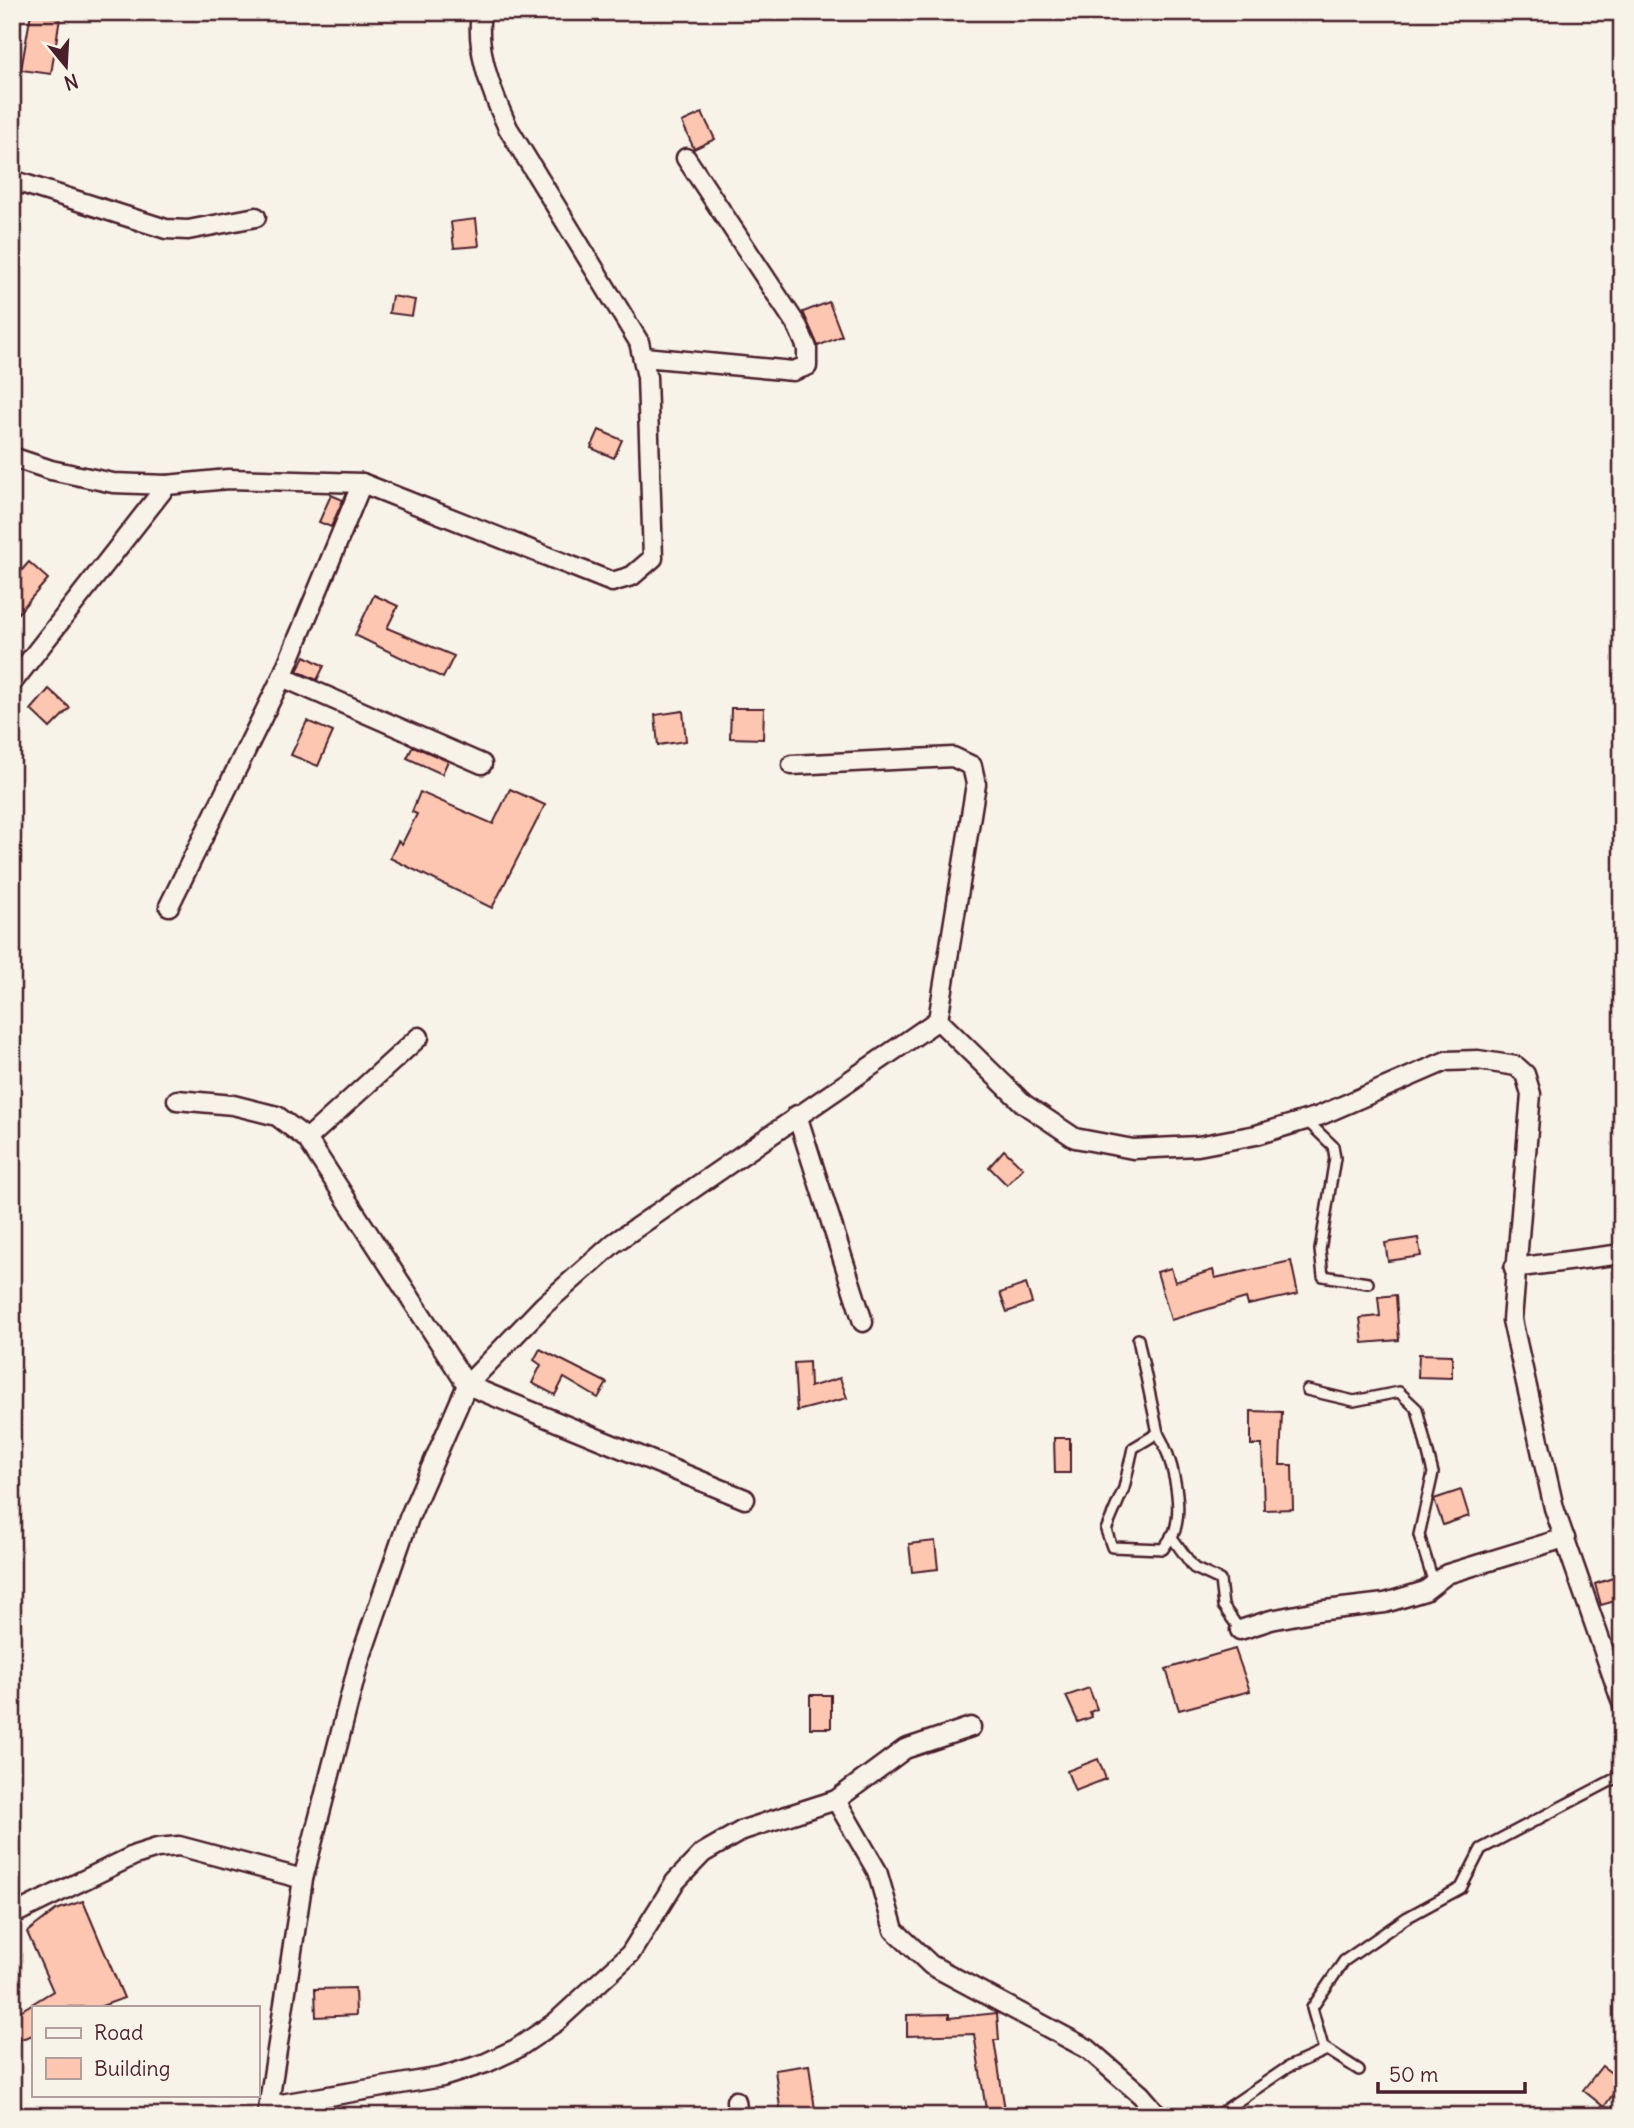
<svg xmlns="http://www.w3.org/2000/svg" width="1634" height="2128" font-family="Delius,sans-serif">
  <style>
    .building { fill: #fdc6b1; stroke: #4a1f2b; stroke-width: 2 }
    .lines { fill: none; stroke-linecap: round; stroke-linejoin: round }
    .lane-casing { stroke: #4a1f2b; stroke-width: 14 }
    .street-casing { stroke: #4a1f2b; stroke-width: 23 }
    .lane { stroke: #f7f3e8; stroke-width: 9 }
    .street { stroke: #f7f3e8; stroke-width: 18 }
  </style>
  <rect width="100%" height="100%" fill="#f7f3e8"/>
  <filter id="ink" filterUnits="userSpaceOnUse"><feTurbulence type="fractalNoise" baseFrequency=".0143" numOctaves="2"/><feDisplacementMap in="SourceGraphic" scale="14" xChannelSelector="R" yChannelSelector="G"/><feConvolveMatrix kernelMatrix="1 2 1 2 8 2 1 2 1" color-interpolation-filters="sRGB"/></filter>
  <g filter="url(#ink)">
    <g class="building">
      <polygon points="31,13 60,18 51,74 21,70"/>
      <polygon points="702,113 715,139 694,149 682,122"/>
      <polygon points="476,219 479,246 454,248 451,222"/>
      <polygon points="392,296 415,300 412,316 389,313"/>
      <polygon points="829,302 842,336 818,346 803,312"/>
      <polygon points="599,430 622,440 614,458 591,448"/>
      <polygon points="331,495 343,500 331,527 319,522"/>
      <polygon points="29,562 48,579 12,620 12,581"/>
      <polygon points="374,595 398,606 387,628 454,656 443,678 355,635"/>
      <polygon points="305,656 324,666 317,680 297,671"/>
      <polygon points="49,689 70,708 50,728 31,710"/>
      <polygon points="731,708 764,708 763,739 730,738"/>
      <polygon points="683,711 686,741 658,745 655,715"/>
      <polygon points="307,721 333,732 318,766 291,755"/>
      <polygon points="413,746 448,761 442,774 407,758"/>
      <polygon points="510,789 545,805 492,908 390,858 398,841 402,844 417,814 412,812 420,792 493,824"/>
      <polygon points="1004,1150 1023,1168 1007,1185 989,1167"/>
      <polygon points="1418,1238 1421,1256 1388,1261 1385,1243"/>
      <polygon points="1291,1261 1298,1294 1248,1305 1246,1298 1171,1320 1157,1272 1171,1268 1175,1282 1213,1270 1215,1278"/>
      <polygon points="1026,1284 1032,1303 1007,1312 1000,1293"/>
      <polygon points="1396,1295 1399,1340 1363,1343 1360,1318 1380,1316 1378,1297"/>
      <polygon points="540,1349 607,1383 598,1398 564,1378 555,1395 532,1383 541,1365 534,1360"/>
      <polygon points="1419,1354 1452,1355 1452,1378 1418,1377"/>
      <polygon points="809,1362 810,1387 840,1378 847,1398 797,1411 794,1363"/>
      <polygon points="1251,1411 1282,1412 1280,1465 1292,1465 1293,1509 1264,1510 1262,1445 1251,1445"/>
      <polygon points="1054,1438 1070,1438 1070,1473 1055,1473"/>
      <polygon points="1461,1490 1469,1516 1443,1525 1434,1499"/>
      <polygon points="935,1541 938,1569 912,1572 909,1544"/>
      <polygon points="1622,1575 1622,1599 1601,1605 1595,1584"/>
      <polygon points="1235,1649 1250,1691 1179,1710 1166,1669"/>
      <polygon points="1089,1688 1097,1709 1090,1712 1092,1717 1078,1722 1066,1696"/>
      <rect x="810" y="1695" width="21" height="33"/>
      <polygon points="1098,1759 1106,1779 1075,1791 1067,1771"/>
      <polygon points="83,1901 124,1998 99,2007 33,2007 33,2035 12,2042 12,2016 53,1991 27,1932 56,1910"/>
      <polygon points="355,1988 356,2015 316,2017 315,1989"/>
      <polygon points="997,2013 999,2040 994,2040 1006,2116 987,2116 974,2034 907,2036 907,2015 949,2014 949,2018"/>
      <polygon points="809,2065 815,2110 781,2115 775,2070"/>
      <polygon points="1602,2066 1622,2081 1604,2107 1583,2090"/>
    </g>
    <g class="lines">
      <g class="lane-casing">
        <g id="lane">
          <polyline points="1307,1121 1333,1146 1335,1158 1320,1250 1323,1276 1368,1283"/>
          <polyline points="1138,1339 1158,1433"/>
          <polyline points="1307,1390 1354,1401 1399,1392 1417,1409 1433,1473 1419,1535 1434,1584"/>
          <path d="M1158,1433C1172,1457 1183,1502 1175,1530C1173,1536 1167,1543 1163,1549L1112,1547L1106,1530L1124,1488L1133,1448Z"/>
          <polyline points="1171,1536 1194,1568 1220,1580 1223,1606 1240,1630"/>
          <polyline points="1359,2070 1323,2047 1312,2008 1344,1961 1406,1918 1461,1888 1481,1849 1622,1775"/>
          <polyline points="1216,2116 1288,2067 1327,2050"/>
        </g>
      </g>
      <g class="street-casing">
        <g id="street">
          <polyline points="12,180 166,229 188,230 256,217"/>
          <polyline points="644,357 793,371 807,366 807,348 798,327 686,158"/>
          <path d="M12,457L51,470L113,483L167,485L228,479L362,483L612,582L632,576L653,558L647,377L639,342L508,128C492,93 475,51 481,12"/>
          <polyline points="282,677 482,764"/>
          <polyline points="12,683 167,485"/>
          <polyline points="169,906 282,677 362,483"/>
          <polyline points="938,1020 1024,1104 1075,1138 1133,1149 1198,1146 1256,1135 1319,1116 1446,1061 1478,1060 1516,1066 1525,1074 1531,1094 1512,1320 1554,1508 1622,1703"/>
          <polyline points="177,1100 233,1105 277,1116 307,1139 467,1385 745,1499"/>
          <polyline points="797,1115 863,1322"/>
          <polyline points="307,1139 419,1037"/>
          <polyline points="1514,1268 1622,1254"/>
          <polyline points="1240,1630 1271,1620 1317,1611 1385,1603 1425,1591 1447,1574 1565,1538"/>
          <polyline points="836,1800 877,1871 894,1930 931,1965 1088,2049 1141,2095 1159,2116"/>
          <polyline points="12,1915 135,1855 157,1848 179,1846 303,1879"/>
          <polyline points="736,2101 738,2116"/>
          <polyline points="269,2106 442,2077 486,2063 516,2049 556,2022 630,1954 675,1882 703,1853 743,1830 836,1800 905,1749 971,1727"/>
          <polyline points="267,2116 303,1879 359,1662 409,1518 467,1385 544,1305 614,1243 938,1020 976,784 972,766 953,757 792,765"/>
        </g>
      </g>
      <use href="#lane" class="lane"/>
      <use href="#street" class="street"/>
    </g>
  </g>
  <rect width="1634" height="2128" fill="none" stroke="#f7f3e8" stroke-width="42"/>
  <rect x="21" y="21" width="1592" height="2086" fill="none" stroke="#4a1f2b" stroke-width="2.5" filter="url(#ink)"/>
  <rect x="32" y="2006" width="228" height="91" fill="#f7f3e8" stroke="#b29e9c" stroke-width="2"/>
  <rect x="46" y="2028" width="35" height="10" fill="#f7f3e8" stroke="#b29e9c" stroke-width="2"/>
  <text x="94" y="2040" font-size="21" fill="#4a1f2b">Road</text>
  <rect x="46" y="2058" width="35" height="21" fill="#fdc6b1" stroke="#b29e9c" stroke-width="2"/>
  <text x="94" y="2076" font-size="21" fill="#4a1f2b">Building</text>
  <g transform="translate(66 66) rotate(162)" stroke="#f7f3e8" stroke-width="5" paint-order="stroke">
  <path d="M0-5L12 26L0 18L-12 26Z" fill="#4a1f2b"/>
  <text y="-10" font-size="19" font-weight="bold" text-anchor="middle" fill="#4a1f2b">N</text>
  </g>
  <path d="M1378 2082v10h147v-10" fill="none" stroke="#4a1f2b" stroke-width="3.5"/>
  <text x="1389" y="2082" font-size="21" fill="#4a1f2b" stroke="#f7f3e8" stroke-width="5" paint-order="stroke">50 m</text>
</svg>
